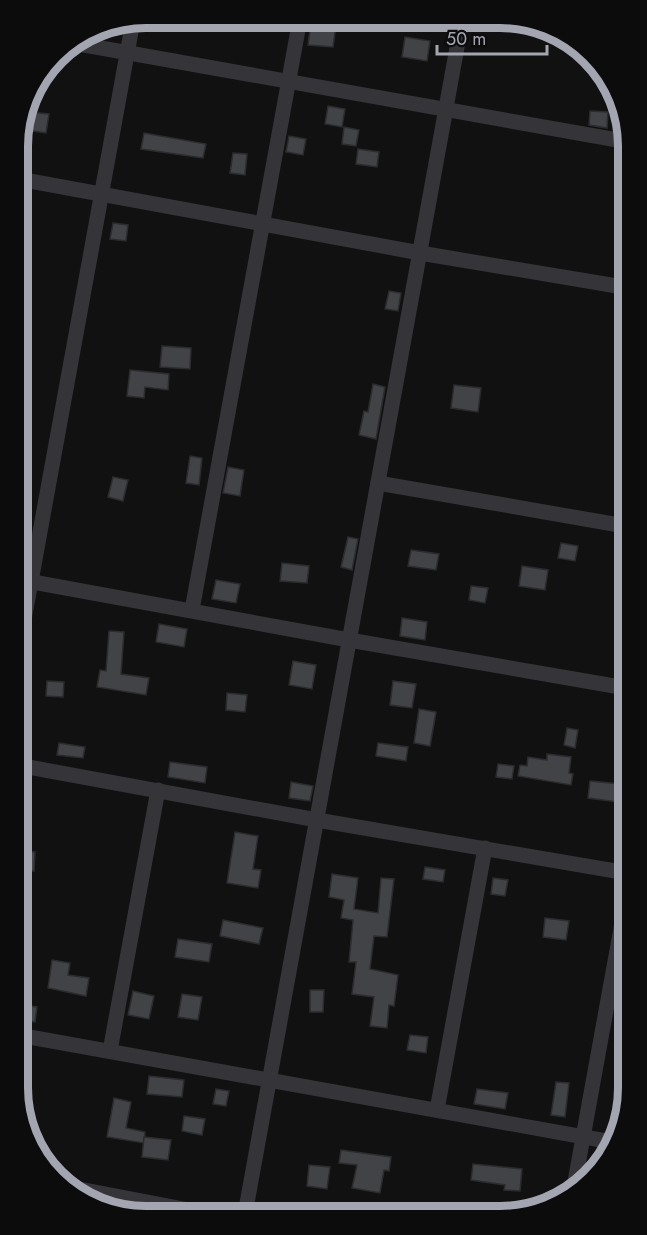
<svg xmlns="http://www.w3.org/2000/svg" width="647" height="1235" font-family="Jost,sans-serif">
  <style>
    .building { fill: #424347; stroke: #2c2b2e; stroke-width: 1.5 }
    .lines { fill: none; stroke-linecap: round; stroke-linejoin: round }
    .minor { stroke: #343439; stroke-width: 15 }
    .rim { fill: none; stroke: #a3a5b1; stroke-width: 8 }
  </style>
  <rect width="100%" height="100%" fill="#111112"/>
  <g class="building">
    <polygon points="311,22 336,25 333,47 308,45"/>
    <polygon points="405,37 430,41 427,61 402,57"/>
    <polygon points="328,106 345,109 342,127 325,124"/>
    <polygon points="590,111 608,112 607,128 589,125"/>
    <polygon points="29,112 49,114 46,133 26,130"/>
    <polygon points="344,127 359,130 356,146 342,144"/>
    <polygon points="144,133 206,144 203,158 141,149"/>
    <polygon points="289,136 306,139 303,155 286,152"/>
    <polygon points="358,149 379,152 377,167 356,164"/>
    <polygon points="233,153 247,154 245,175 230,173"/>
    <polygon points="113,223 128,225 126,241 110,239"/>
    <polygon points="389,291 401,293 398,311 385,309"/>
    <polygon points="162,346 191,348 190,369 160,367"/>
    <polygon points="130,370 169,374 168,390 145,387 144,398 127,396"/>
    <polygon points="373,384 385,387 376,439 359,435 364,411 368,412"/>
    <polygon points="454,385 481,388 478,412 451,408"/>
    <polygon points="190,456 202,458 199,485 186,483"/>
    <polygon points="228,467 244,470 240,496 223,493"/>
    <polygon points="113,477 128,480 123,501 108,497"/>
    <polygon points="348,537 358,539 352,570 341,567"/>
    <polygon points="561,543 578,546 575,561 558,558"/>
    <polygon points="411,550 439,554 436,570 408,566"/>
    <polygon points="282,563 309,566 307,583 280,581"/>
    <polygon points="522,566 548,570 545,590 519,586"/>
    <polygon points="216,580 240,584 236,603 212,599"/>
    <polygon points="471,586 488,588 485,603 469,600"/>
    <polygon points="402,618 427,622 425,640 400,636"/>
    <polygon points="159,624 187,629 184,647 156,642"/>
    <polygon points="109,631 124,632 121,674 149,678 146,695 97,687 100,670 106,671"/>
    <polygon points="293,661 316,665 312,689 289,685"/>
    <polygon points="47,681 64,682 63,697 46,696"/>
    <polygon points="393,681 416,684 412,708 390,705"/>
    <polygon points="227,693 247,695 245,712 226,710"/>
    <polygon points="419,709 436,712 430,746 414,743"/>
    <polygon points="567,728 578,730 575,748 564,745"/>
    <polygon points="59,743 85,747 83,758 57,755"/>
    <polygon points="378,743 408,747 406,761 376,756"/>
    <polygon points="547,754 571,757 569,773 573,774 571,785 518,776 520,765 527,766 528,757 547,760"/>
    <polygon points="170,762 207,767 205,783 168,777"/>
    <polygon points="498,764 514,766 512,779 496,777"/>
    <polygon points="590,781 620,784 618,802 588,798"/>
    <polygon points="291,782 313,786 310,801 289,798"/>
    <polygon points="235,832 258,836 253,869 261,870 258,888 227,883"/>
    <polygon points="23,851 35,852 34,871 23,871"/>
    <polygon points="425,867 445,870 443,882 423,879"/>
    <polygon points="332,874 358,878 354,909 378,913 381,878 394,879 387,937 374,936 370,969 398,975 394,1006 389,1005 387,1028 370,1026 374,997 352,994 356,962 349,962 353,920 341,918 344,900 329,897"/>
    <polygon points="493,878 508,880 505,896 491,894"/>
    <polygon points="545,918 569,921 566,940 543,937"/>
    <polygon points="223,920 263,928 259,944 220,936"/>
    <polygon points="178,939 212,944 209,962 175,957"/>
    <polygon points="52,960 70,963 68,975 89,978 86,996 48,988"/>
    <polygon points="310,990 324,990 323,1012 310,1012"/>
    <polygon points="133,991 154,996 149,1019 128,1015"/>
    <polygon points="182,994 202,997 198,1020 178,1017"/>
    <polygon points="24,1005 37,1007 35,1022 24,1020"/>
    <polygon points="410,1035 428,1037 426,1053 407,1050"/>
    <polygon points="149,1076 184,1080 182,1097 147,1094"/>
    <polygon points="556,1082 569,1083 565,1117 551,1115"/>
    <polygon points="216,1089 229,1091 226,1106 213,1104"/>
    <polygon points="477,1089 508,1093 505,1109 474,1104"/>
    <polygon points="114,1098 131,1102 126,1128 145,1132 144,1143 107,1137"/>
    <polygon points="184,1116 205,1119 202,1135 182,1131"/>
    <polygon points="144,1137 171,1140 168,1160 142,1157"/>
    <polygon points="341,1150 391,1157 389,1171 384,1170 380,1193 352,1188 357,1165 339,1163"/>
    <polygon points="473,1164 522,1169 520,1191 504,1190 505,1185 471,1180"/>
    <polygon points="309,1165 330,1167 327,1189 307,1186"/>
  </g>
  <g class="lines">
    <g class="minor">
      <polyline points="73,43 623,141"/>
      <polyline points="19,179 420,253 623,287"/>
      <polyline points="378,483 625,526"/>
      <polyline points="22,580 349,640 626,688"/>
      <polyline points="192,610 300,19"/>
      <polyline points="22,631 133,21"/>
      <polyline points="23,766 317,820 627,873"/>
      <polyline points="24,1036 612,1142"/>
      <polyline points="110,1051 158,790"/>
      <polyline points="437,1110 485,848"/>
      <polyline points="64,1186 215,1215"/>
      <polyline points="574,1187 627,895"/>
      <polyline points="245,1214 462,20"/>
    </g>
  </g>
  <path d="M0 0H647V1235H0ZM146 28H500A118 118 0 0 1 618 146V1088A118 118 0 0 1 500 1206H146A118 118 0 0 1 28 1088V146A118 118 0 0 1 146 28Z" fill="#0c0c0d" fill-rule="evenodd"/>
  <path class="rim" d="M146 28H500A118 118 0 0 1 618 146V1088A118 118 0 0 1 500 1206H146A118 118 0 0 1 28 1088V146A118 118 0 0 1 146 28Z"/>
  <path d="M437 45v9h110v-9" fill="none" stroke="#a3a5b1" stroke-width="3"/>
  <text x="446" y="45" font-size="18" fill="#a3a5b1" stroke="#0c0c0d" stroke-width="4.5" paint-order="stroke">50 m</text>
</svg>
